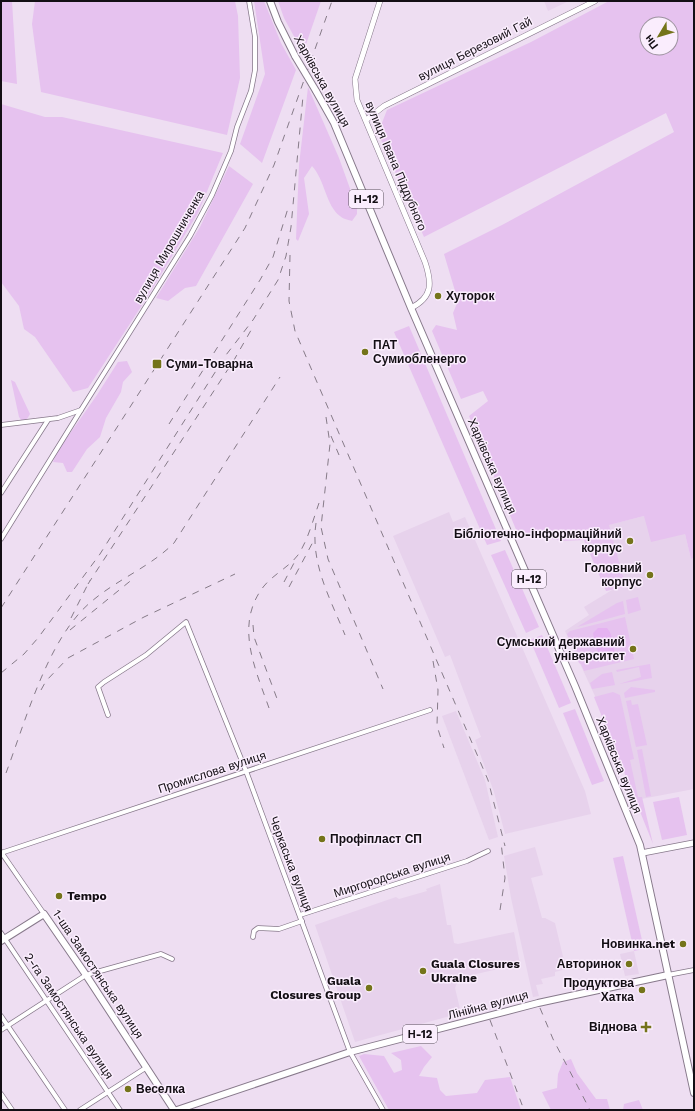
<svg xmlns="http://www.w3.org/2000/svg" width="695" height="1111" font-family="'Work Sans',sans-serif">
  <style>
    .built { fill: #e7d2ec }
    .green { fill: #e6c2ef; fill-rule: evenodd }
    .water { fill: #e5b2f1 }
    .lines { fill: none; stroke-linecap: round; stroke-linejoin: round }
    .minor-casing { stroke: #87798b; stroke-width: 5.5 }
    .tertiary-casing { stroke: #87798b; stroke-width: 6 }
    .secondary-casing { stroke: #87798b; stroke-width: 7 }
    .primary-casing { stroke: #87798b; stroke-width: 8 }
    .minor { stroke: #fff; stroke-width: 4 }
    .tertiary { stroke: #fff; stroke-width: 5 }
    .secondary { stroke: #fff; stroke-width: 5.5 }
    .primary { stroke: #fff; stroke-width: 6 }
    .rail { stroke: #867b88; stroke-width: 1; stroke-dasharray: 7 7; stroke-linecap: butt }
    .primary-bridge-casing { stroke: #87798b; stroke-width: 8; stroke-linecap: butt }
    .primary-bridge { stroke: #fff; stroke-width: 6 }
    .poi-dot { fill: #74741a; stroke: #faedfd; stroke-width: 1.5 }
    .labels { text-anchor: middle; stroke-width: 3; stroke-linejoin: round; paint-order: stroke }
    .shield { fill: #faedfd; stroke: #58515a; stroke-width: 1 }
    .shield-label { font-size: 11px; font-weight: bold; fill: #130e14 }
    .street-label { font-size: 12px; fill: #130e14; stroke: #faedfd }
    .poi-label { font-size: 12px; font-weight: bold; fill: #130e14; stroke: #faedfd; text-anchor: end }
  </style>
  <rect width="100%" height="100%" fill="#eedef2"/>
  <g class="built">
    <polygon points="544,1 569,1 548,11"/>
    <polygon points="449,512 453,522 465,517 585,791 591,814 505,834 494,792 475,740 481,737 450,655 445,657 393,536"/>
    <polygon points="644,516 685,534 691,559 694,558 694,789 636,800 600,707 565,631 589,615 584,607 612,590 626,587 608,525"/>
    <polygon points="456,711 485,780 498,837 489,840 442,716"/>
    <polygon points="535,847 543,875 531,878 542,918 545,918 555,923 566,969 555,972 555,976 541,979 543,984 536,985 539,996 533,997 511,898 504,856"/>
    <polygon points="440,884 447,925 451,925 454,943 458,944 514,932 520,964 459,978 455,988 461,1013 355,1042 315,925 396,897 399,899 427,891 426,889"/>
    <polygon points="634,951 639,974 625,976 620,954"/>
  </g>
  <g class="green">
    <polygon points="1,1 12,1 17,84 1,81"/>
    <polygon points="35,1 235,1 238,16 240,78 227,135 41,92 32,24"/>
    <polygon points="254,1 264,1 281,43 296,70 262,163 240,144 265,74"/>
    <polygon points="278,1 321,1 303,53 284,18"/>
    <path d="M609,1H694V558L691,559L685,534L651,542L644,516L609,525L626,587L606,591L584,540L562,541L517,532L469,416L488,401L483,391L461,399L432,331L436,325L457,330L453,313L458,301L444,254L502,225L674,132L666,113L424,237L378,133L387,110L531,42ZM647,24H671V48H647Z"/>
    <path d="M308,87L339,158L357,208V214L352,221C349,220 343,219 340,216C326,206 325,180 312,166L304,178L309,214L298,241L296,239L299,165Z"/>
    <polygon points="1,104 45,117 62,117 223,153 198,213 148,296 88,388 73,392 35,337 24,329 19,306 1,282"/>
    <polygon points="229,166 253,184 196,286 185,288 168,301 156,298 200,227"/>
    <polygon points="409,326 501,541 487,545 394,332"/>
    <polygon points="127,361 132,372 123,382 121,392 106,418 100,437 87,449 72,472 67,472 63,463 53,462 57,452 97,395 118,362"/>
    <polygon points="11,380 15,382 30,414 26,421 22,421 19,417"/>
    <polygon points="505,550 539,627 526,633 491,555"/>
    <polygon points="638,597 641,610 628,614 626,600"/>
    <polygon points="623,601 625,614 577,627 617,603"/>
    <polygon points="625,617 634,659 584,671 581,664 579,663 567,634 570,631"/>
    <polygon points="542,635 571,703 559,708 530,640"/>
    <polygon points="650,664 652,678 619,684 641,677 639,667 617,672 616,670"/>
    <polygon points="612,672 615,685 592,689 590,683 602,674"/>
    <polygon points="631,687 655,690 655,692 625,698 624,693"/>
    <polygon points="613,692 620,695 634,759 630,760 638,797 642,797 653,844 594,697"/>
    <polygon points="631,700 632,705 638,704 647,745 636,747 626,701"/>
    <polygon points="575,709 604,781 592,785 563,713"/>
    <polygon points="642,749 651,796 646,797 637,750"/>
    <polygon points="679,797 687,835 662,840 653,802"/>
    <polygon points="623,856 644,949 634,951 613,858"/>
    <polygon points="421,1046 432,1057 424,1067 419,1076 437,1078 440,1090 446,1096 477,1093 485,1080 510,1077 521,1110 389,1110 359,1056 364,1054 384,1056 394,1073 402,1070 401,1060 391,1053"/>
    <polygon points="571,1059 577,1073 596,1099 607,1099 610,1110 551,1110 542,1092 557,1088 558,1074 563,1062"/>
    <polygon points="639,1100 643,1110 623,1110 624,1104"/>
  </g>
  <path class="water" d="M598,628H607C613,634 613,646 615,654L606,661L602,660C597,652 595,642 593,633Z"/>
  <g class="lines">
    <g class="minor-casing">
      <g id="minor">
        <polyline points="1,425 58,418 81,410 190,236 212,195 231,151 237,127 251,91 255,70 255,37 249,1"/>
        <polyline points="1,493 48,420"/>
        <polyline points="1,539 81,410"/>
        <polyline points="108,715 98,687 104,682 146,655 186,622 246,771 350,1052 383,1110"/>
        <polyline points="1,852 44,914"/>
        <polyline points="1,853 430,710"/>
        <polyline points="300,915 467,861 488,851"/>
        <polyline points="1,933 120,1110"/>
        <polyline points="253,937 254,931 258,928 279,929 302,921"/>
        <polyline points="668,975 694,970"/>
        <polyline points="1,1016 65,1110"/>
        <polyline points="1,1030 86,975 161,954 172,959"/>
        <polyline points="1,1094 12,1110"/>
        <polyline points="80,1110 147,1067"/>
      </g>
    </g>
    <g class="tertiary-casing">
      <g id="tertiary">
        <path d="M380,1L355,79L357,100L425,262C432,283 433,297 411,308"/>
        <polyline points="366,120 384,106 595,1"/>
      </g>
    </g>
    <g class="secondary-casing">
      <polyline id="secondary" points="642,853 694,843"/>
    </g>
    <g class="primary-casing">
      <g id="primary">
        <polyline points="270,1 278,22 295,56"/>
        <polyline points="316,91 334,123 411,308 575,686 640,845 694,1093"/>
        <polyline points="1,941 44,914 86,975 174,1110"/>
        <polyline points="177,1110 350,1052 538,1003 668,975"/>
      </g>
    </g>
    <use href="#minor" class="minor"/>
    <use href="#tertiary" class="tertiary"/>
    <use href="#secondary" class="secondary"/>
    <use href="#primary" class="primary"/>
    <g class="rail">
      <polyline points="290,255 289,301 295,331 488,780 505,846"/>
      <polyline points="326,417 330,444 321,527 328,559 383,689"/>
      <polyline points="169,424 260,280 273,257 289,205"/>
      <polyline points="331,436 339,455"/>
      <path d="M316,523C310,563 330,598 345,635"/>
      <polyline points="284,582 294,563"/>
      <polyline points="88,584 234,360 254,325"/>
      <polyline points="289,587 314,540"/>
      <polyline points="1,608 245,228 274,165 332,1"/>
      <polyline points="71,618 90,580"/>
      <polyline points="253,625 254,637 279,704"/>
      <polyline points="70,630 134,578"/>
      <polyline points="433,661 438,690 437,726 444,748"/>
      <polyline points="1,673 24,654 38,638 100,554 226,355 253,320 278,280 286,256 291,227 303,96"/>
      <polyline points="41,690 46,681 68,658 144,617 235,574"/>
      <path d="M269,708C255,668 234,624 264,586C274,574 289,567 298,555C308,540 313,520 319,503"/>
      <path d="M6,773C26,720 48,637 92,601C118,579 150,567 174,543L280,377"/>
      <polyline points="500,910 505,878 501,842"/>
      <polyline points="540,1008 553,1039 590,1110"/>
      <polyline points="490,1020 524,1110"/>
    </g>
    <g class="primary-bridge-casing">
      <polyline id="primary-bridge" points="295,56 316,91"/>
    </g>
    <use href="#primary-bridge" class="primary-bridge"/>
  </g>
  <g class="poi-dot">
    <circle cx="438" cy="296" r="4"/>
    <circle cx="365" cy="352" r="4"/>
    <rect x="152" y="359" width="10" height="10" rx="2"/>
    <circle cx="630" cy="541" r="4"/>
    <circle cx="650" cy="575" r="4"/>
    <circle cx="633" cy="649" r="4"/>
    <circle cx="322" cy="839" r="4"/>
    <circle cx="59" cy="896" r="4"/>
    <circle cx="683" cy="944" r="4"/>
    <circle cx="629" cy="964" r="4"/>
    <circle cx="423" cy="971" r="4"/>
    <circle cx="369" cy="988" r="4"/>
    <circle cx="642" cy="990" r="4"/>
    <path d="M644 1021h4v4h4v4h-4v4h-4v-4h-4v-4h4z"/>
    <circle cx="128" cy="1089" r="4"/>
  </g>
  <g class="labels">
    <g class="shield">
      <rect x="349" y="190" width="34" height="18" rx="3"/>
      <rect x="512" y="570" width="34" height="18" rx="3"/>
      <rect x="403" y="1025" width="34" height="18" rx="3"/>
    </g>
    <g class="shield-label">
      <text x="366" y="203">Н-12</text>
      <text x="529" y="583">Н-12</text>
      <text x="420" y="1038">Н-12</text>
    </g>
    <g class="street-label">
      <text transform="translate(475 49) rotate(-27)" y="4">вулиця Березовий Гай</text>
      <text transform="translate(322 81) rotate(61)" y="4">Харківська вулиця</text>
      <text transform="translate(396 166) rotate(67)" y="4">вулиця Івана Піддубного</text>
      <text transform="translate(169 247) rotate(-60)" y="4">вулиця Мирошниченка</text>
      <text transform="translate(492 466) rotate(66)" y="4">Харківська вулиця</text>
      <text transform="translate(619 765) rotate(68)" y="4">Харківська вулиця</text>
      <text transform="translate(212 772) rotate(-18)" y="4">Промислова вулиця</text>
      <text transform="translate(291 864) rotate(69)" y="4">Черкаська вулиця</text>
      <text transform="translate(392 875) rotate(-18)" y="4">Миргородська вулиця</text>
      <text transform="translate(98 974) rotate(56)" y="4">1-ша Замостянська вулиця</text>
      <text transform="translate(488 1005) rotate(-15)" y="4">Лінійна вулиця</text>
      <text transform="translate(69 1016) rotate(56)" y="4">2-га Замостянська вулиця</text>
    </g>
    <g class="poi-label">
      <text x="446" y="300" text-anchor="start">Хуторок</text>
      <text x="373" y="349" text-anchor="start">ПАТ<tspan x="373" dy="14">Сумиобленерго</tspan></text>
      <text x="166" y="368" text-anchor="start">Суми-Товарна</text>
      <text x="622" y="538">Бібліотечно-інформаційний<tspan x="622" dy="14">корпус</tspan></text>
      <text x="642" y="572">Головний<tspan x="642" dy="14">корпус</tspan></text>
      <text x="625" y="646">Сумський державний<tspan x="625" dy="14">університет</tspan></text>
      <text x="330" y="843" text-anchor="start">Профіпласт СП</text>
      <text x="67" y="900" text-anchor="start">Tempo</text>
      <text x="675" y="948">Новинка.net</text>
      <text x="431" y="968" text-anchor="start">Guala Closures<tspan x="431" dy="14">Ukraine</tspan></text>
      <text x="621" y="968">Авторинок</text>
      <text x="361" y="985">Guala<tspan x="361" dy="14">Closures Group</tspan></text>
      <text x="634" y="987">Продуктова<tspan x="634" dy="14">Хатка</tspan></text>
      <text x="637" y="1031">Віднова</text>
      <text x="136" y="1093" text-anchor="start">Веселка</text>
    </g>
  </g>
  <rect width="695" height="1111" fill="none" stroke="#130e14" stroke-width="4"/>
  <g transform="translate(659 36) rotate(232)"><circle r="19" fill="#faedfd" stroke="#9e94a0"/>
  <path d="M0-3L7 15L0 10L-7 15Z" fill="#74741a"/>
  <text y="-6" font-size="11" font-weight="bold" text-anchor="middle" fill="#130e14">Пн</text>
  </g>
</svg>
